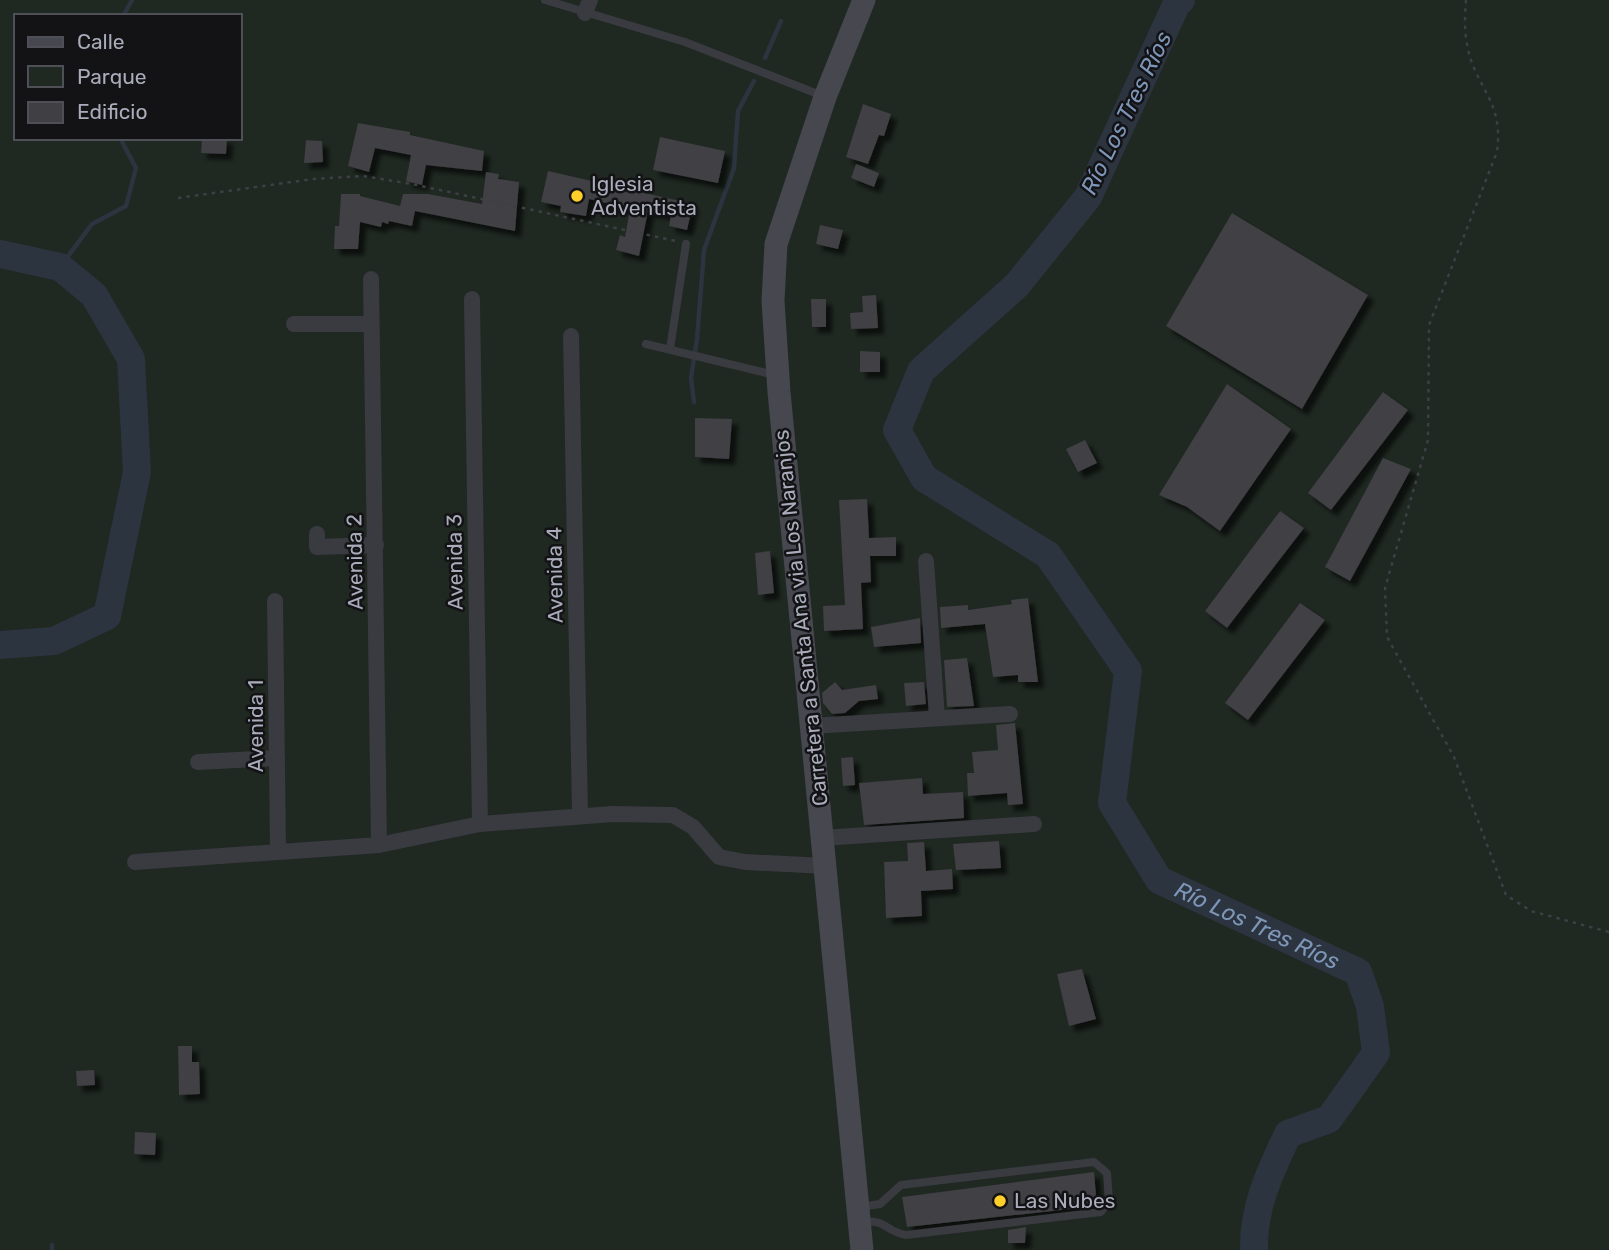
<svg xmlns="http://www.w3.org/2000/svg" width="1609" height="1250" font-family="Rubik,sans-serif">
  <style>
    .green { fill: #1f2821; fill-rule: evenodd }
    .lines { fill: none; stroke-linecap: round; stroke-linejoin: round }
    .stream { stroke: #2c343f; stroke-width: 4.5 }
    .river { stroke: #2c343f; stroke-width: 28 }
    .building { fill: #3f3f44; filter: url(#shadow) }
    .path { stroke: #3e3f46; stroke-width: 2.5; stroke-dasharray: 3.5 5; stroke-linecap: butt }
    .lane { stroke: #3a3a41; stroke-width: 8 }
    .street { stroke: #3a3a41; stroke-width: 16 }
    .secondary { stroke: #46474f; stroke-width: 23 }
    .poi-dot { fill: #ffd02a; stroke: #131215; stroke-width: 2.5 }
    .labels { text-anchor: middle; stroke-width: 5; stroke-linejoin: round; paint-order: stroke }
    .poi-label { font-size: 21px; fill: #a9acba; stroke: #131215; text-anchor: start }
    .street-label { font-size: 21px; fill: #a9acba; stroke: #131215 }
    .water-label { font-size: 23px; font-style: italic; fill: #7d96b8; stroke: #131215 }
  </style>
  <defs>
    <filter id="shadow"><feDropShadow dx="6" dy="6" stdDeviation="2" flood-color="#0009"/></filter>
  </defs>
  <rect width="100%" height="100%" fill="#18171a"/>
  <path class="green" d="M0,0H1609V1250H0ZM16,16H240V138H16Z"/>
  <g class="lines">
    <g class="stream">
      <polyline points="123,16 132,0"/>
      <polyline points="765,58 781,21"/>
      <polyline points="60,267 92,224 126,206 136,168 120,138"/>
      <polyline points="694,402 691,378 697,339 704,250 734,168 738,111 754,81"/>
      <polyline points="52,1245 52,1250"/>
    </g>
    <g class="river">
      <path id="s1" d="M1181,0L1176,5L1088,197L1017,285L921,371L897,430L924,478L1048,555L1128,671L1112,803L1159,880L1358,972L1370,1006L1376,1053L1329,1119L1288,1134C1270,1172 1253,1207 1254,1250"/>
      <polyline points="0,254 60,267 94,295 131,359 137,472 107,616 54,641 0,645"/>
    </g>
  </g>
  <g class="building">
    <polygon points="863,104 891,114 884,136 879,135 868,164 846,157"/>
    <polygon points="358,123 410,132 410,135 484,151 482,171 426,165 422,185 406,181 411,155 375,148 369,172 348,166"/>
    <polygon points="660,137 725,151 718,183 653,170"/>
    <polygon points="202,138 227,138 226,154 201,153"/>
    <polygon points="306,140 322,141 323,162 304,163"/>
    <polygon points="856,164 879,173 874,187 851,178"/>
    <polygon points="548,171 693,204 687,230 669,226 671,215 648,211 639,256 616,250 620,235 625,237 630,209 589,199 586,216 560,212 561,206 541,202"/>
    <polygon points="486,172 499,174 498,179 519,182 515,231 415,211 412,226 389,221 388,224 382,222 381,227 360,222 358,249 334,249 335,226 339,226 341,194 360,194 360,196 400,206 403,194 428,194 482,204"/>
    <polygon points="1232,213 1368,295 1302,409 1166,326"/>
    <polygon points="820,225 843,230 838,249 816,244"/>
    <polygon points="876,295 878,328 851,329 850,313 863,312 862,296"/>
    <polygon points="811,299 826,299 826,327 812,327"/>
    <polygon points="860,351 880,352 880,372 860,372"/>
    <polygon points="1227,384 1291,429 1220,531 1187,507 1159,495"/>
    <polygon points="1383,392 1408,410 1331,510 1308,493"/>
    <polygon points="695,418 732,419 729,459 695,457"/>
    <polygon points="1085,440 1097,463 1078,472 1066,449"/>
    <polygon points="1383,458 1411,469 1350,581 1325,567"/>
    <polygon points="867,499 869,538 896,537 896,556 870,556 871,582 861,583 863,629 824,631 823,606 845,605 839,500"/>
    <polygon points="1280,511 1304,528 1227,628 1205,611"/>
    <polygon points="770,551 774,593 758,595 755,553"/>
    <polygon points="1028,598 1038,682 1018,682 1018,675 993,677 985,624 941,628 940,607 968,605 968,610 1012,604 1011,600"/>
    <polygon points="1300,603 1325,620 1248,720 1225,703"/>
    <polygon points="920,618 921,643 874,647 871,627"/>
    <polygon points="967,658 974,706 947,707 944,660"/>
    <polygon points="835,682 842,690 876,685 878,699 859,701 845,713 832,714 823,703 822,693"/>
    <polygon points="924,682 926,704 906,706 904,683"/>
    <polygon points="1015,723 1023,804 1008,805 1007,793 968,796 967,773 974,773 972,752 998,750 996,725"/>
    <polygon points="853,757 855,785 843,786 841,758"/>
    <polygon points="922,778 923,794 963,792 964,818 864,825 859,783"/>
    <polygon points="999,841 1001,868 956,870 953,844"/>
    <polygon points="924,842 926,871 952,869 953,889 921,891 922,916 886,918 884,862 908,861 907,843"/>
    <polygon points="1082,969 1096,1019 1069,1026 1057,974"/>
    <polygon points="178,1046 192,1046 192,1062 199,1062 200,1094 179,1095"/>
    <polygon points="94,1070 95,1085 77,1086 76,1071"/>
    <polygon points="135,1132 156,1133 155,1155 134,1154"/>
    <polygon points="1094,1172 1097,1206 907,1227 902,1197"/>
    <polygon points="1026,1227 1025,1243 1008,1243 1008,1230"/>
  </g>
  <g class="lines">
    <g class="path">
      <path d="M1466,0C1465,14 1464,30 1467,44C1474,88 1504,98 1497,152L1429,325L1428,440L1385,588L1387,637L1454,757L1506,895L1531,911L1609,932"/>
      <polyline points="178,198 313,179 363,176 412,184 676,241"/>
    </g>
    <g class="lane">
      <polyline points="545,0 685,42 823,96"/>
      <polyline points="646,344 775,375"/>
      <polyline points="670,349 686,244"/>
      <path d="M860,1207L880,1204L901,1185L1094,1162L1107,1173L1109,1201L1101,1212L906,1235C885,1231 886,1219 862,1222"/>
    </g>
    <g class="street">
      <polyline points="585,13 590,0"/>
      <polyline points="371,279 379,845"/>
      <polyline points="472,299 480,824"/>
      <polyline points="294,324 371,324"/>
      <polyline points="571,336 580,814"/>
      <polyline points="317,534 317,547 376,545"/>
      <polyline points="926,561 937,718"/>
      <polyline points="275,601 278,852"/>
      <polyline points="811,726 1010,714"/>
      <polyline points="198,762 277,758"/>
      <polyline points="822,838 1034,824"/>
      <polyline points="135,862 379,845 480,824 613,814 673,815 693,827 719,857 745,862 825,866"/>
    </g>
    <polyline class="secondary" points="862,1250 779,392 773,301 776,244 825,97 864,0"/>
  </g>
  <g class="poi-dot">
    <circle cx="577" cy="196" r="7"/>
    <circle cx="1000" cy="1201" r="7"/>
  </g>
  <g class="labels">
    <g class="poi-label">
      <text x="591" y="191">Iglesia<tspan x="591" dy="24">Adventista</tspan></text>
      <text x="1014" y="1208">Las Nubes</text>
    </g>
    <g class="street-label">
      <text transform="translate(355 562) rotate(-91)" y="7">Avenida 2</text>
      <text transform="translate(455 562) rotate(-91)" y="7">Avenida 3</text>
      <text transform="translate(555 575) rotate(-91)" y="7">Avenida 4</text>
      <text transform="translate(801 618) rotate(-96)" y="7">Carretera a Santa Ana via Los Naranjos</text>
      <text transform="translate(256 726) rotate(-90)" y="7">Avenida 1</text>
    </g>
    <g class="water-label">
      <text transform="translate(1126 113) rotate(-64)" y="8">Río Los Tres Ríos</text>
      <text dy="8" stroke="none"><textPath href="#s1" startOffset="1197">Río Los Tres Ríos</textPath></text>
    </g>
  </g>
  <rect x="14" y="14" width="228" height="126" fill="#131215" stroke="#4f5057" stroke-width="2"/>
  <rect x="28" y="37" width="35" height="10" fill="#46474f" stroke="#4f5057" stroke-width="2"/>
  <text x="77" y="49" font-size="21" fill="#a9acba">Calle</text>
  <rect x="28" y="66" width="35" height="21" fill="#1f2821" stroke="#4f5057" stroke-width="2"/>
  <text x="77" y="84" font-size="21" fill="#a9acba">Parque</text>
  <rect x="28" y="102" width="35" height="21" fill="#3f3f44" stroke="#4f5057" stroke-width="2"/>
  <text x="77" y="119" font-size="21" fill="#a9acba">Edificio</text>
</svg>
